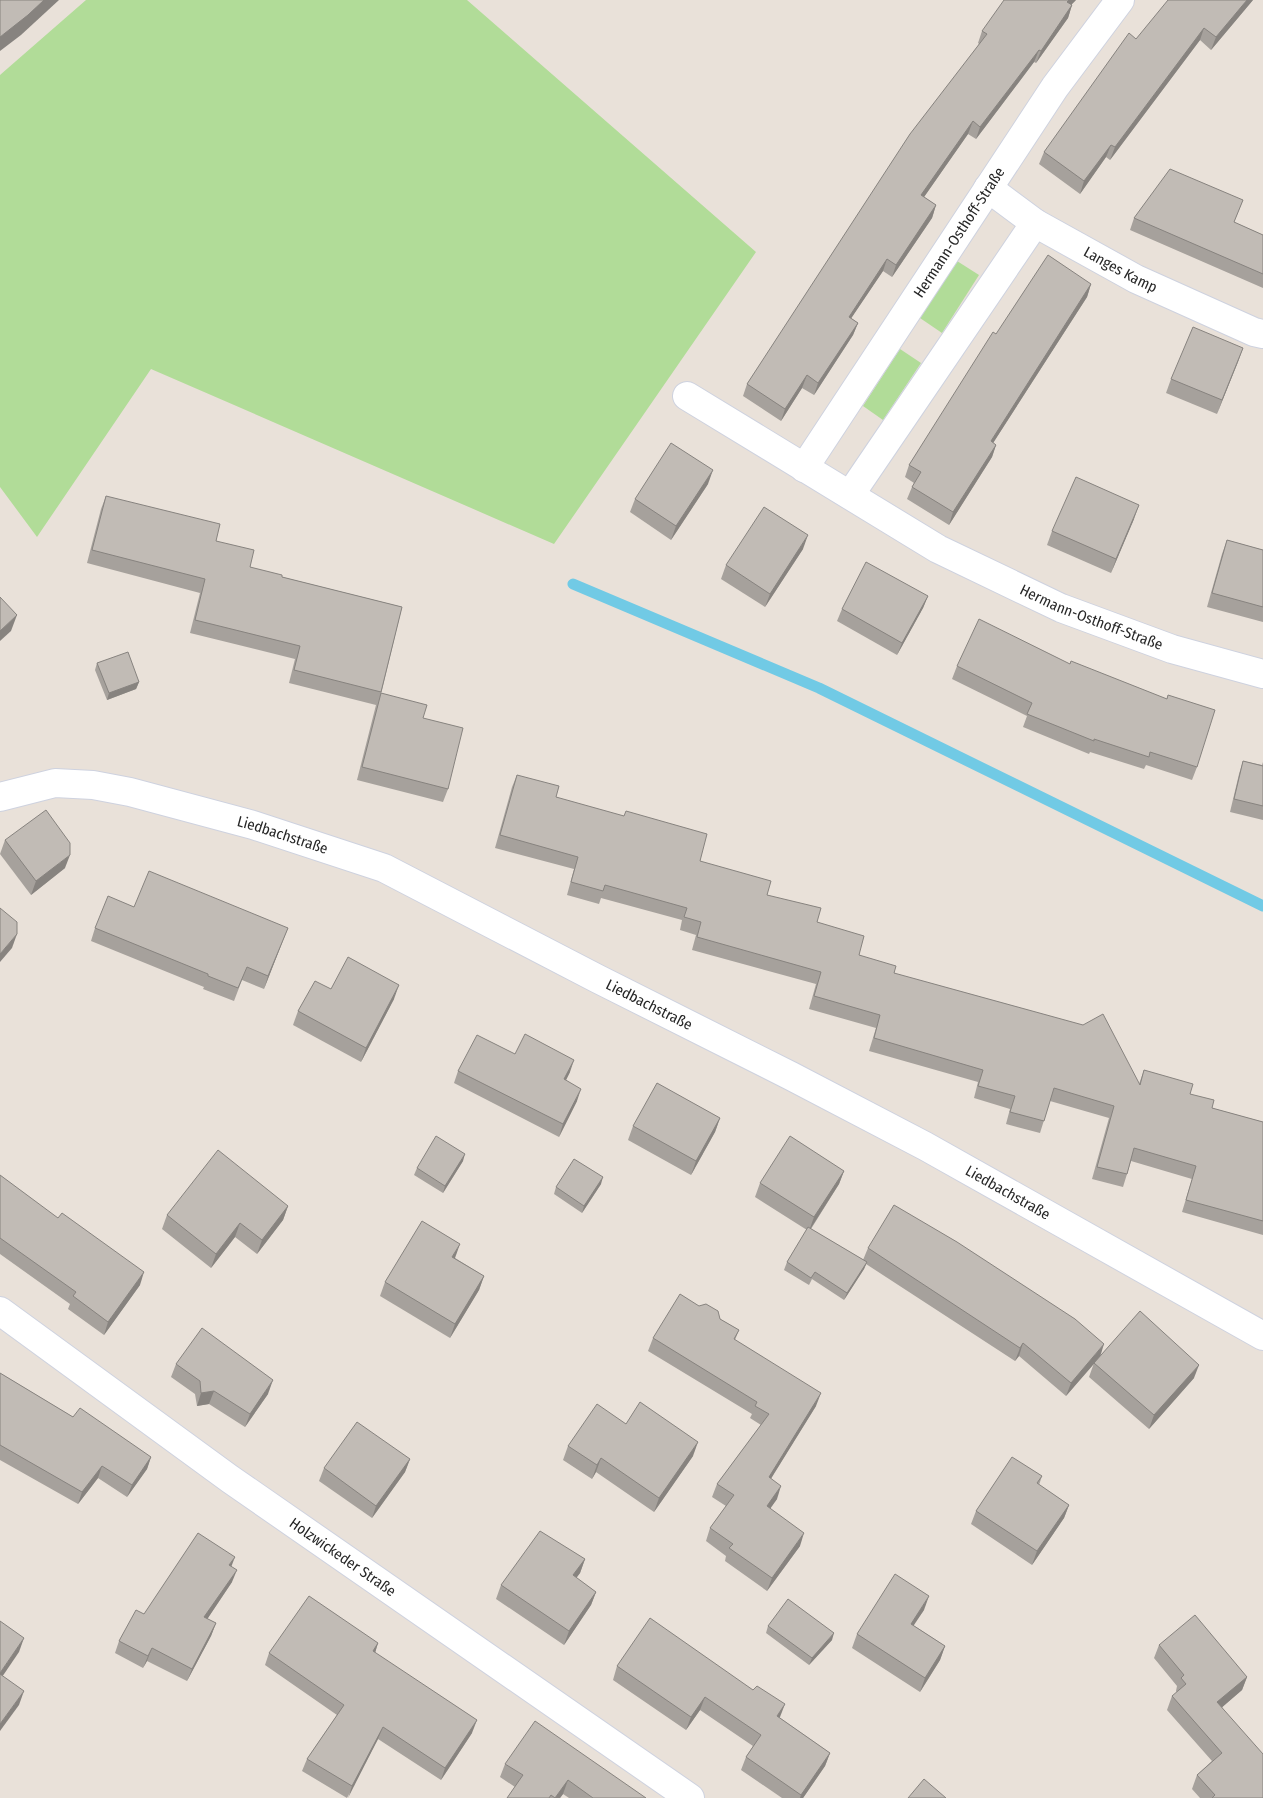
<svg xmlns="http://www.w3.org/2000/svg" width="1263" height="1798" font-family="'Fira Sans Condensed',sans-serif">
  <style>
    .grass { fill: #b1dc98 }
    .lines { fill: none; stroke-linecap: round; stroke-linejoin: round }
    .stream { stroke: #71cae5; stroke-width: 11 }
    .street-casing { stroke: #ced2df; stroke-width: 30 }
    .street { stroke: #fff; stroke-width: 28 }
    .wall { fill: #a6a19c }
    .shaded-wall { fill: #87837f }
    .building { fill: #c1bbb5; stroke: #87837f }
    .labels { text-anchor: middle; stroke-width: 4; stroke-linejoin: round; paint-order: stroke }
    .street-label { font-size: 15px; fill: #272727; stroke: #fff }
  </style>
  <rect width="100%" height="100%" fill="#e9e1d9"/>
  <g class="grass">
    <polygon points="86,0 467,0 756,252 554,544 151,369 37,537 0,487 0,75"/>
    <polygon points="957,261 979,275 942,333 920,318"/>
    <polygon points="900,349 921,363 883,420 863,406"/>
  </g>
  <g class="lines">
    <polyline class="stream" points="573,584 819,688 1263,906"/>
    <g class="street-casing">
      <g id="street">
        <path id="s1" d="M988,188L1035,223L1136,279L1254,332L1263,334"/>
        <path id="s2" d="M687,396L938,549L1061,608L1172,649L1263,674"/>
        <path id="s3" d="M804,468L1055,87L1120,0"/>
        <polyline points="850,495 1035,223"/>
        <path id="s4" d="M0,797L55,783L93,785L130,792L253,825L384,868L598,979L791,1076L925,1146L1263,1336"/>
        <path id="s5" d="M0,1311L230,1479L690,1798"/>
      </g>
    </g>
    <use href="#street" class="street"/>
  </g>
  <g class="wall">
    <polygon points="1076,0 1071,5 1072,5 1068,18 1036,63 1034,62 976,139 968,134 924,197 936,205 932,218 892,277 883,271 851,318 858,323 853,335 814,395 802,388 781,421 743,396 747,384 979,44 978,43 982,31"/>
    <polygon points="1253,0 1211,50 1200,40 1110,160 1106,157 1080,194 1039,164 1044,152 1136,39"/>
    <polygon points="1243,200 1234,222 1263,235 1263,288 1130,230 1134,218"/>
    <polygon points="1091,284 1087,297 993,443 996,445 992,457 949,525 907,499 912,487 914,483 905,477 909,465 996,334"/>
    <polygon points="1243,348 1217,414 1166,393 1171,379"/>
    <polygon points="708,484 671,540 630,512 635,499"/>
    <polygon points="106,496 216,541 250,567 282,577 402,607 381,694 423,718 448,789 443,802 357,780 376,705 289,683 295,659 190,633 200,593 87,563 101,509"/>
    <polygon points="1134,519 1111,573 1047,545 1052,531"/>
    <polygon points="1227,540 1263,550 1263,622 1207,607 1222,554"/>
    <polygon points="803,549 765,607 721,579 726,565"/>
    <polygon points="928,596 923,608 897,655 837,621 842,609"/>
    <polygon points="97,663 139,682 136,689 107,700 95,670"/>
    <polygon points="957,666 1197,767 1192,780 1146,765 1144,769 1090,752 1089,754 1023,727 1027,716 952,679"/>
    <polygon points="1243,761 1262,765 1263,762 1263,820 1230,812 1239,774"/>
    <polygon points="517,775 556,797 700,861 767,895 817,922 859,955 894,973 1139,1084 1144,1070 1190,1094 1212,1108 1263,1122 1263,1235 1182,1212 1192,1179 1131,1161 1123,1187 1092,1179 1109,1118 1050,1101 1040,1133 1006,1124 1010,1109 974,1098 978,1082 869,1051 876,1028 809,1009 816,984 692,950 696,935 680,930 682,920 601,898 599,904 567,895 574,869 495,848 512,787"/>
    <polygon points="5,840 65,868 31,895 0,854"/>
    <polygon points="134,907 288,928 264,989 242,980 234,1001 203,989 204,987 91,941 95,928"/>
    <polygon points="331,989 394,999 361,1062 293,1025 298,1011"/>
    <polygon points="515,1054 570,1072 566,1080 577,1101 559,1137 454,1083 458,1071"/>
    <polygon points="720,1118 715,1132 691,1175 628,1140 633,1126"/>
    <polygon points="463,1161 443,1193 414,1175 417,1168"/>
    <polygon points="844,1171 839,1184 811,1229 863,1260 868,1248 1100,1357 1194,1378 1149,1429 1089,1377 1094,1363 1066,1396 1019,1356 1015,1361 866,1264 864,1269 844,1300 812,1279 809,1285 784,1270 787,1262 807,1230 755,1197 760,1183"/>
    <polygon points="0,1175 140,1285 104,1335 68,1309 70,1304 0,1254"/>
    <polygon points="601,1184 582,1213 554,1194 556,1187"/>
    <polygon points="288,1206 283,1220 257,1254 235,1237 211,1268 162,1229 167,1215"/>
    <polygon points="455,1258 484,1276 479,1290 450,1338 380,1296 385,1282"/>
    <polygon points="720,1319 739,1330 735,1340 816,1406 771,1478 777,1499 770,1508 800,1546 767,1591 725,1561 726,1556 706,1541 710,1528 726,1506 712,1497 717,1484 761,1425 750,1418 752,1414 648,1351 653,1338"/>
    <polygon points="176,1364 268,1394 245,1427 209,1404 197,1406 195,1394 171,1377"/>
    <polygon points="0,1373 73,1417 151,1457 147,1469 127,1497 98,1478 78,1504 0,1460"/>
    <polygon points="626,1424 693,1456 654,1512 596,1472 592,1479 563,1460 568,1446"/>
    <polygon points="410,1459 405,1472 372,1518 319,1481 324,1468"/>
    <polygon points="1042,1476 1039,1485 1069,1505 1064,1518 1032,1565 971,1524 976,1511"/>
    <polygon points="585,1559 580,1573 576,1578 596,1592 591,1605 564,1645 496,1599 501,1585"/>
    <polygon points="231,1567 232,1582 207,1619 216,1623 211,1636 187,1681 147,1661 143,1668 115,1653 119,1641 144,1614"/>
    <polygon points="924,1610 913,1625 945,1646 940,1660 920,1692 852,1648 857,1634"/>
    <polygon points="768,1626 832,1640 809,1665 766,1633"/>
    <polygon points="378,1643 375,1653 472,1733 441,1780 378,1739 347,1798 302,1771 307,1759 337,1715 265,1665 269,1653"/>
    <polygon points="1159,1645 1247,1677 1242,1690 1222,1707 1263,1798 1200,1798 1192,1789 1197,1775 1212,1761 1167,1710 1172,1696 1177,1693 1176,1691 1177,1686 1154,1658"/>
    <polygon points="617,1666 780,1718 830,1753 825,1766 803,1798 782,1798 741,1770 746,1757 753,1746 700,1710 686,1730 613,1680"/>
    <polygon points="505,1764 646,1798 569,1798 563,1794 560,1798 507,1798 515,1787 500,1777"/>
  </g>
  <g class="shaded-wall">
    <polygon points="44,0 59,0 21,35 0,51 0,37"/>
    <polygon points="1069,0 1076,0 1062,14 1067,2"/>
    <polygon points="1247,0 1253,0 1211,50 1216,37"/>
    <polygon points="1072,5 1068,18 1036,63 1041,51"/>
    <polygon points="1204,28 1200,40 1110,160 1115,147"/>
    <polygon points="1039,50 1034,62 976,139 980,127"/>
    <polygon points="973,121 968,134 917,207 921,195"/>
    <polygon points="1111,145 1106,157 1080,194 1084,181"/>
    <polygon points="936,205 932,218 892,277 896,265"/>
    <polygon points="887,259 883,271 844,329 849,317"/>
    <polygon points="1091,284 1087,297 986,454 991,441"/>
    <polygon points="858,323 853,335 814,395 818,383"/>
    <polygon points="1243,348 1238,362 1217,414 1222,400"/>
    <polygon points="807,375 802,388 781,421 785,409"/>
    <polygon points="996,445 992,457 949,525 953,512"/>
    <polygon points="713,470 708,484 671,540 676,526"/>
    <polygon points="1139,505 1134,519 1111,573 1116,559"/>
    <polygon points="808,535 803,549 765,607 770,594"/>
    <polygon points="928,596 923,608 897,655 902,643"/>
    <polygon points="17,615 11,631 0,641 0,631"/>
    <polygon points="139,682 136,689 107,700 109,693"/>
    <polygon points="70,855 65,868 31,895 36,881"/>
    <polygon points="288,928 283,940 264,989 268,976"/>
    <polygon points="17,934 12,948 0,962 0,954"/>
    <polygon points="399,985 394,999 361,1062 366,1048"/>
    <polygon points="574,1060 570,1072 560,1092 564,1079"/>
    <polygon points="581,1089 577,1101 559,1137 563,1124"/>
    <polygon points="720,1118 715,1132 691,1175 696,1161"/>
    <polygon points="465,1154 463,1161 443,1193 445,1186"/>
    <polygon points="844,1171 839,1184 809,1231 814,1217"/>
    <polygon points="603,1177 601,1184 582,1213 584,1206"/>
    <polygon points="288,1206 283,1220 257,1254 262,1240"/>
    <polygon points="240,1223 235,1237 211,1268 216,1254"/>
    <polygon points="460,1244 455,1258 447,1271 452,1257"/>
    <polygon points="867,1262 864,1269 844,1300 847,1293"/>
    <polygon points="144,1272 140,1285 104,1335 108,1322"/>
    <polygon points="484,1276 479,1290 450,1338 455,1324"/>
    <polygon points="1023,1343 1019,1356 1015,1361 1020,1348"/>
    <polygon points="1104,1344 1100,1357 1066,1396 1071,1383"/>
    <polygon points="1199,1365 1194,1378 1149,1429 1154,1415"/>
    <polygon points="273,1380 268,1394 245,1427 250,1414"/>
    <polygon points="214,1391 209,1404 197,1406 201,1393"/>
    <polygon points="821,1393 816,1406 764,1490 769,1477"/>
    <polygon points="698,1442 693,1456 654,1512 659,1498"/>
    <polygon points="151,1457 147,1469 127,1497 132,1485"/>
    <polygon points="601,1458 596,1472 592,1479 597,1465"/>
    <polygon points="410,1459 405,1472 372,1518 376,1506"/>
    <polygon points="102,1466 98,1478 78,1504 82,1492"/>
    <polygon points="781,1486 777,1499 763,1519 767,1506"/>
    <polygon points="1069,1505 1064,1518 1032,1565 1037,1551"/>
    <polygon points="804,1533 800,1546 767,1591 772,1578"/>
    <polygon points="235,1557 230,1570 229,1565"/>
    <polygon points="585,1559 580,1573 568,1589 573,1575"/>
    <polygon points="237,1570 232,1582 200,1630 204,1617"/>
    <polygon points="596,1592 591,1605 564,1645 569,1631"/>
    <polygon points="929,1596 924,1610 906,1637 911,1624"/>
    <polygon points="216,1623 211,1636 187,1681 192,1669"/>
    <polygon points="834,1633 832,1640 809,1665 812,1658"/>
    <polygon points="24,1638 19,1652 0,1680 0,1673"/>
    <polygon points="378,1643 374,1656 373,1651"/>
    <polygon points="945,1646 940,1660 920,1692 925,1678"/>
    <polygon points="152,1648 147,1661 143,1668 148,1656"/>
    <polygon points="1247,1677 1242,1690 1212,1716 1217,1702"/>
    <polygon points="24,1691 19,1705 0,1731 0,1724"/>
    <polygon points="705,1697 700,1710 686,1730 691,1717"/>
    <polygon points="785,1704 780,1717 772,1729 777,1716"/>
    <polygon points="477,1720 472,1733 441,1780 445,1768"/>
    <polygon points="383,1727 378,1739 348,1798 352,1786"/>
    <polygon points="830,1753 825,1766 803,1798 800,1798 801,1795"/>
    <polygon points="568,1780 563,1794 560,1798 555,1798"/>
  </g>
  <g class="building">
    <polygon points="0,0 44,0 28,15 0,37"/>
    <polygon points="1004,0 1069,0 1067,2 1072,5 1041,51 1039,50 980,127 973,121 921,195 936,205 896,265 887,259 849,317 858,323 818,383 807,375 785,409 747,384 910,134 987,34 982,31"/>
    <polygon points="1168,0 1247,0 1216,37 1204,28 1115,147 1111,145 1084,181 1044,152 1129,33 1136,39"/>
    <polygon points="1170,169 1243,200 1234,222 1263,235 1263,274 1134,218"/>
    <polygon points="1048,255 1091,284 991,441 996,445 953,512 912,487 921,472 909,465 993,332 996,334"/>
    <polygon points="1193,327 1243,348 1222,400 1171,379"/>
    <polygon points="671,443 713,470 676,526 635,499"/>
    <polygon points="1076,477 1139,505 1116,559 1052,531"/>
    <polygon points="106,496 220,524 216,541 254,550 250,567 282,575 282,577 402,607 381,692 294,670 300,646 195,620 205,579 92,550"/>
    <polygon points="764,507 808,535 770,594 726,565"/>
    <polygon points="1227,540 1263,550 1263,607 1212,593"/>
    <polygon points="866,562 928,596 902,643 842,609"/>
    <polygon points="0,597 17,615 0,631"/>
    <polygon points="979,619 1070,664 1071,661 1167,699 1168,695 1215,710 1197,767 1150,752 1149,757 1094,739 1094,741 1027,714 1032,703 957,666"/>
    <polygon points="128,652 139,682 109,693 97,663"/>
    <polygon points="381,693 427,705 423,718 463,728 448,789 362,767"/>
    <polygon points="1243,761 1263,766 1263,806 1234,799"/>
    <polygon points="517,775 559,786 556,797 624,816 626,811 707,834 700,861 771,881 767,895 821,908 817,922 864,936 859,955 896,966 894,973 1083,1025 1103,1014 1140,1085 1144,1070 1193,1084 1190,1094 1214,1100 1212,1108 1263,1122 1263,1221 1186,1200 1196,1166 1134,1148 1127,1174 1097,1167 1114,1106 1054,1088 1044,1121 1010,1112 1015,1096 978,1086 983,1070 874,1038 880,1015 814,996 821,972 697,937 701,922 684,917 687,908 605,885 603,891 571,882 578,857 500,835"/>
    <polygon points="46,810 70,843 70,855 36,881 5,840"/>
    <polygon points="149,871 288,928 268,976 247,967 238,988 208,976 208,974 95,928 108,896 134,907"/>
    <polygon points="0,908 17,922 17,934 0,954"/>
    <polygon points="348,957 399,985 366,1048 298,1011 315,981 331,989"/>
    <polygon points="525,1034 574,1060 564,1079 581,1089 563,1124 458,1071 477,1035 515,1054"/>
    <polygon points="657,1083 720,1118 696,1161 633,1126"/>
    <polygon points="436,1136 465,1154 445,1186 417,1168"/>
    <polygon points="790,1136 844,1171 814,1217 760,1183"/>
    <polygon points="218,1150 288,1206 262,1240 240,1223 216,1254 167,1215"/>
    <polygon points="574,1159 603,1177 584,1206 556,1187"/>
    <polygon points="0,1175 58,1218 62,1213 144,1272 108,1322 73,1296 76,1292 0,1238"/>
    <polygon points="894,1205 957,1242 1075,1319 1104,1344 1071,1383 1023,1343 1020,1348 868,1248"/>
    <polygon points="422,1221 460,1244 452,1257 484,1276 455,1324 385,1282"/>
    <polygon points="808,1227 867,1262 847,1293 815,1272 811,1278 787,1262"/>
    <polygon points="680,1294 699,1306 706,1304 718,1311 720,1319 739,1330 734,1339 821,1393 769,1477 781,1486 767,1506 804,1533 772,1578 729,1548 733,1544 710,1528 734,1495 717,1484 769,1414 755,1406 757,1402 653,1338"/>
    <polygon points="1140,1311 1199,1365 1154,1415 1094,1363"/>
    <polygon points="202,1328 273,1380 250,1414 214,1391 201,1393 200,1381 176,1364"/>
    <polygon points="0,1373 73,1417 80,1408 151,1457 132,1485 102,1466 82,1492 0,1445"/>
    <polygon points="640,1402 698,1442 659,1498 601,1458 597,1465 568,1446 597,1404 626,1424"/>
    <polygon points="357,1422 410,1459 376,1506 324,1468"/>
    <polygon points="1012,1457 1042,1476 1037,1483 1069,1505 1037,1551 976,1511"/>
    <polygon points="540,1531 585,1559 573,1575 596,1592 569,1631 501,1585"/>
    <polygon points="198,1533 235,1557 229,1565 237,1570 204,1617 216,1623 192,1669 152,1648 148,1656 119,1641 136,1610 144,1614"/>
    <polygon points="895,1574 929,1596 911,1624 945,1646 925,1678 857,1634"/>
    <polygon points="309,1596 378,1643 373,1651 477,1720 445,1768 383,1727 352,1786 307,1759 344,1705 269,1653"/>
    <polygon points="788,1599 834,1633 812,1658 768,1626"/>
    <polygon points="1195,1615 1247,1677 1217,1702 1263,1754 1263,1798 1212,1798 1215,1795 1197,1775 1222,1753 1172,1696 1186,1684 1181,1678 1184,1675 1159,1645"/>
    <polygon points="650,1618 753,1690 757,1686 785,1704 777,1716 830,1753 801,1795 746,1757 761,1735 705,1697 691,1717 617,1666"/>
    <polygon points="0,1621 24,1638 0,1673"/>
    <polygon points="0,1674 24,1691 0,1724"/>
    <polygon points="535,1721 646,1798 593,1798 568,1780 555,1798 551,1795 549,1798 507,1798 523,1775 505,1764"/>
    <polygon points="924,1779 946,1798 908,1798"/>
  </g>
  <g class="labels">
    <g class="street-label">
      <text dy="5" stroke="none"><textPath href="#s3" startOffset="282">Hermann-Osthoff-Straße</textPath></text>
      <text dy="5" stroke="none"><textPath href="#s1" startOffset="156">Langes Kamp</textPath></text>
      <text dy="5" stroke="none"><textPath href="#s2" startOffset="462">Hermann-Osthoff-Straße</textPath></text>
      <text dy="5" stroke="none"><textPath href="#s4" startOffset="291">Liedbachstraße</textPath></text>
      <text dy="5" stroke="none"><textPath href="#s4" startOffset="696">Liedbachstraße</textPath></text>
      <text dy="5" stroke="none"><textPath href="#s4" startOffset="1101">Liedbachstraße</textPath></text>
      <text dy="5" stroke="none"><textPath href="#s5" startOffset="422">Holzwickeder Straße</textPath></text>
    </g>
  </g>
</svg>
